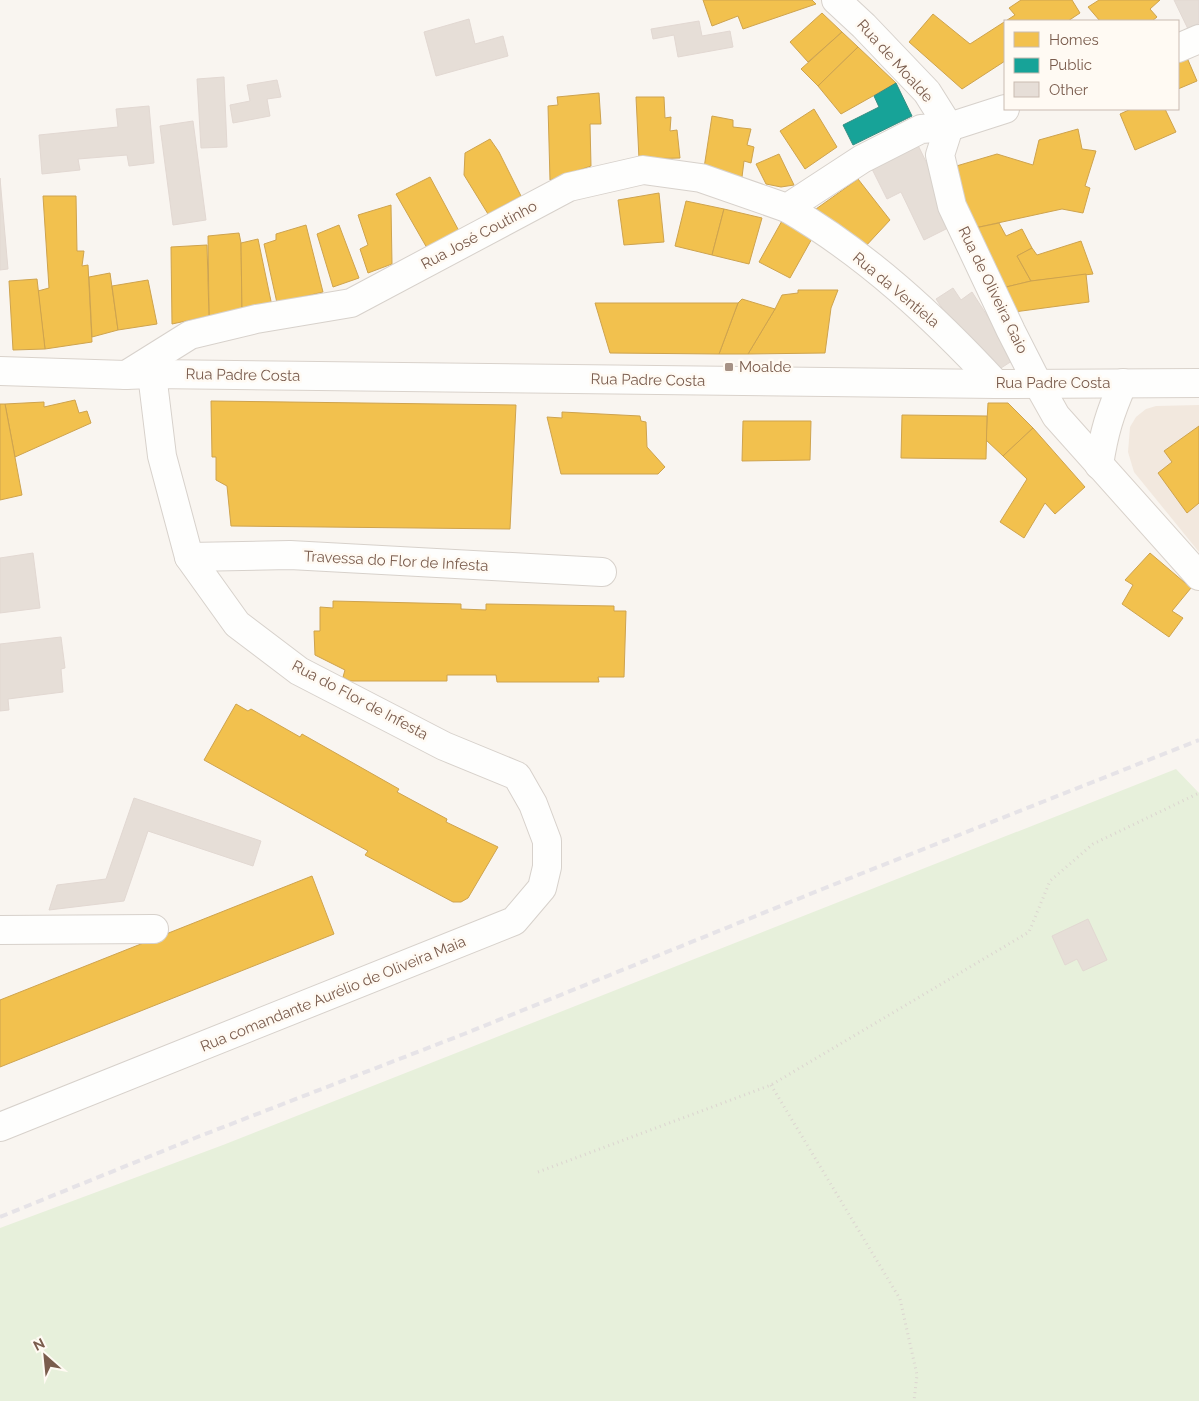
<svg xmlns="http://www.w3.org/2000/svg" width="1199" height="1401" font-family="Raleway,sans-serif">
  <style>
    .residential { fill: #f2e8de }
    .green { fill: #e7f0db }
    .homes { fill: #f2c14e; stroke: #cea34e }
    .public { fill: #17a398; stroke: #358e82 }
    .building { fill: #e6ded7; stroke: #e2d8d2 }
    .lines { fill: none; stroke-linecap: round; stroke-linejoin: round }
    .street-casing { stroke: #d7d1cb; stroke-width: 30 }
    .secondary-casing { stroke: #d9d2cb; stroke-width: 30 }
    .path { stroke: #dcd5d0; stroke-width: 3; stroke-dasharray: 1 4; stroke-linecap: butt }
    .street { stroke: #fefefd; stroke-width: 28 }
    .secondary { stroke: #fefefd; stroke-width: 28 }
    .rail { stroke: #e6e3e7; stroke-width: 4; stroke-dasharray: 8 5; stroke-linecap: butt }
    .poi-dot { fill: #a69286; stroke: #fffaf3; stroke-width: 2 }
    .labels { text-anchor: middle; stroke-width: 5; stroke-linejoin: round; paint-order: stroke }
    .street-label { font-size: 15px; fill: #7a5c4d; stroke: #fffaf3 }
    .poi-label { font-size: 15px; fill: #7a5c4d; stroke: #fffaf3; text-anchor: start }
  </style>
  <rect width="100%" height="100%" fill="#f9f5f0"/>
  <polygon class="residential" points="1199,405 1199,552 1134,472 1128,452 1130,427 1136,417 1146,409 1156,406"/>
  <polygon class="green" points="1176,769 1199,793 1199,1401 0,1401 0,1228 223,1145"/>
  <g class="homes">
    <polygon points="703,0 812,0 816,4 743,29 738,16 712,26"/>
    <polygon points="1021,0 1072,0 1080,13 1068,21 1005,21 1005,61 962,89 909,42 933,14 970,44 1015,15 1009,8"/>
    <polygon points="1099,0 1160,0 1150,9 1157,17 1152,21 1100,21 1088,7"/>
    <polygon points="822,13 842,32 808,62 790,42"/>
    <polygon points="842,32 858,47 818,86 801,69"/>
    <polygon points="858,47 896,83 841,114 818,86"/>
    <polygon points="1185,53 1197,81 1178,89 1178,57"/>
    <polygon points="599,93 601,124 590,124 591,166 550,180 548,106 558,105 557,97"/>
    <polygon points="636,97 664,97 665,118 671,117 670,131 677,130 680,158 639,159"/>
    <polygon points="814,109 837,147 805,169 780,131"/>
    <polygon points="1131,109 1165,109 1176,132 1135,150 1120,114"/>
    <polygon points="712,116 733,120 733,127 751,129 747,145 754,147 751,163 744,161 742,177 704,168"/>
    <polygon points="1078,129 1082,149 1096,151 1085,186 1090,188 1083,213 1062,209 970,229 953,167 997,154 1033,165 1039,140"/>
    <polygon points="490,139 499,152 521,196 488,214 464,175 465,153"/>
    <polygon points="779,154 794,185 781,187 766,184 756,164"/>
    <polygon points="430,177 459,231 427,248 396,194"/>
    <polygon points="858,179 890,220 864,248 816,209"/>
    <polygon points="659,193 664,242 624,245 618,200"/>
    <polygon points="43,196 76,196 77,251 84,251 82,266 88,265 92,342 45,349 38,291 49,288"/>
    <polygon points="686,201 724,209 712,255 675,246"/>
    <polygon points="391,205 392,264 368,273 360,249 368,245 358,215"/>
    <polygon points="724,209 762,218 749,264 712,255"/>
    <polygon points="783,219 814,235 790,278 759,262"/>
    <polygon points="999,223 1006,236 1022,229 1032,248 1017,256 1031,281 1002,288 970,229"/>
    <polygon points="306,225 323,292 277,303 264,244 276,240 276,234"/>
    <polygon points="339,225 359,278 333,287 317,234"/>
    <polygon points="239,233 241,243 242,312 209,316 208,236"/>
    <polygon points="258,239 272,306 242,312 241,243"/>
    <polygon points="1081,241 1093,274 1031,281 1017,256 1032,248 1037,255"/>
    <polygon points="207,245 209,316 172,324 171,247"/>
    <polygon points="110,273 118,330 92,337 89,277"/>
    <polygon points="1086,274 1089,302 1014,312 1002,288 1031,281"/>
    <polygon points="37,279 45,349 13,350 9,281"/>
    <polygon points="148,280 157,324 118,330 112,286"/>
    <polygon points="798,290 838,290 831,308 825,353 748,354 775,309 782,295 798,293"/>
    <polygon points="742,299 775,309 748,354 719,354 738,303"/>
    <polygon points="595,303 738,303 719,354 610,353"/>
    <polygon points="75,400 79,413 87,411 91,423 15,457 5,404 44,402 44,407"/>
    <polygon points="211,401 516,405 510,529 231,526 227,486 216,480 216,457 212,457"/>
    <polygon points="988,403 1008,403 1033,428 1003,456 986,440"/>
    <polygon points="0,404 5,404 22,495 0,500"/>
    <polygon points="562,412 640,416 641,421 646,422 647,447 665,467 658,474 561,474 547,417 562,418"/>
    <polygon points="902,415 987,416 986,459 901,458"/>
    <polygon points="743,421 811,421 810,460 742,461"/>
    <polygon points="1199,426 1199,503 1187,513 1158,473 1172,462 1164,451"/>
    <polygon points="1033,428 1085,487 1055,514 1045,503 1024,538 1000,522 1027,479 1003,456"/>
    <polygon points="1150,553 1191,588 1172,611 1183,618 1169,637 1122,604 1133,585 1125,580"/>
    <polygon points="333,601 461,604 461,609 486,610 486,604 614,606 614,611 626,611 624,677 598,677 599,682 497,682 496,675 447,675 447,681 350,681 343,677 345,670 315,655 314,631 320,631 320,607 333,608"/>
    <polygon points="236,704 248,711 251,709 300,737 302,734 399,789 397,792 447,819 446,822 498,847 468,898 461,902 453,902 365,855 368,851 204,760"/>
    <polygon points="312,876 334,934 0,1067 0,1000"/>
  </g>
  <polygon class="public" points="896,83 912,116 853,145 843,125 879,107 874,96"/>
  <g class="building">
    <polygon points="1174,0 1199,0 1199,23 1188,29"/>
    <polygon points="469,19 475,44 503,36 508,56 436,76 424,32"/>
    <polygon points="699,21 702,36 730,31 733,47 678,57 674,35 653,39 651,29"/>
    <polygon points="224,77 227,147 201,148 197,79"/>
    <polygon points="277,80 281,97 267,99 270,116 233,123 230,105 250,101 247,85"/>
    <polygon points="149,106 154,163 129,166 127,155 78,159 80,170 42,174 39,135 118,127 116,109"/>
    <polygon points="193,121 206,220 173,225 160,126"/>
    <polygon points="916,141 956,224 924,240 901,192 887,199 869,163"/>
    <polygon points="0,178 8,269 0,270"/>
    <polygon points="953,288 961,300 972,292 1015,359 987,377 936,299"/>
    <polygon points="33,553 40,608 0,613 0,558"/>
    <polygon points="61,637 65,668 61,669 63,692 8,699 9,710 0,711 0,644"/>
    <polygon points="134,798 261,841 253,866 148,831 124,901 49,910 57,885 106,879"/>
    <polygon points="1088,919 1107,960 1083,971 1077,959 1065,965 1052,936"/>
  </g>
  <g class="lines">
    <g class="street-casing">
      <g id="street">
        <polyline points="836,0 864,26 927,92 949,127"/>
        <polyline points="1178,48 1199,39"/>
        <polyline points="949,127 940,155 952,206 1011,331 1038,384"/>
        <path d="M787,208C866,254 934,317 996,384"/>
        <polyline points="126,375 190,335 256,319 351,303 569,187 643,170 701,178 787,208 862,159 921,129 949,127 1005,109"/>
        <polyline points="189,557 290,555 602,572"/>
        <polyline points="0,930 154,929"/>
        <polyline points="0,1127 514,921 542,888 547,867 547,841 533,804 517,776 444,746 299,671 237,624 189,557 162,456 152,374"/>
      </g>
    </g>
    <g class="secondary-casing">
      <g id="secondary">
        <polyline points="0,371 126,375 152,374 996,384 1199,383"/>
        <polyline points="1038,384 1056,416 1199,576"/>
        <path d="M1099,465C1104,432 1110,413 1123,383"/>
      </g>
    </g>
    <g class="path">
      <polyline points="771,1085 900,1299 917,1375 914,1401"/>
      <polyline points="538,1172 771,1085 1029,932 1050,881 1093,844 1199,793"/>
    </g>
    <use href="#street" class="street"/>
    <use href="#secondary" class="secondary"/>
    <polyline class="rail" points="0,1217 195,1138 464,1034 825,888 1199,740"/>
  </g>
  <rect class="poi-dot" x="724" y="362" width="10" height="10" rx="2.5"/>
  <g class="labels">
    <g class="street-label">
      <text transform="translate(895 61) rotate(48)" y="5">Rua de Moalde</text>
      <text transform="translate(479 235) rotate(-28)" y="5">Rua José Coutinho</text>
      <text transform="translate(896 290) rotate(40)" y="5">Rua da Ventiela</text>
      <text transform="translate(993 290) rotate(64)" y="5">Rua de Oliveira Gaio</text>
      <text transform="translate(243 375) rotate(1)" y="5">Rua Padre Costa</text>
      <text transform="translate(648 380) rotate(1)" y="5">Rua Padre Costa</text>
      <text x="1053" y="388">Rua Padre Costa</text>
      <text transform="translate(396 561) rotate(3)" y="5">Travessa do Flor de Infesta</text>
      <text transform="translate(360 700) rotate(28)" y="5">Rua do Flor de Infesta</text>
      <text transform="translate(333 994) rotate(-22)" y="5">Rua comandante Aurélio de Oliveira Maia</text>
    </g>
    <g class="poi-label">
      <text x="739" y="372">Moalde</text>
    </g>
  </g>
  <rect x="1004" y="20" width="175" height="90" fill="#fffaf3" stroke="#cabbb1"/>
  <rect x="1014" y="32" width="25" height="15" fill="#f2c14e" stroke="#cabbb1"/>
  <text x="1049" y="45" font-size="15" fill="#7a5c4d">Homes</text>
  <rect x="1014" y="58" width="25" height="15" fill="#17a398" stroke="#cabbb1"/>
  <text x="1049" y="70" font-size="15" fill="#7a5c4d">Public</text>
  <rect x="1014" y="82" width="25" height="15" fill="#e6ded7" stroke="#cabbb1"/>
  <text x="1049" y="95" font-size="15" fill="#7a5c4d">Other</text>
  <g transform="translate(45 1356) rotate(333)" stroke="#fffaf3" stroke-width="4" paint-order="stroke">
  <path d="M0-4L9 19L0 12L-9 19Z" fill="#7a5c4d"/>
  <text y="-8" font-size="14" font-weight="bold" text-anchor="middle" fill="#7a5c4d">N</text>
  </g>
</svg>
